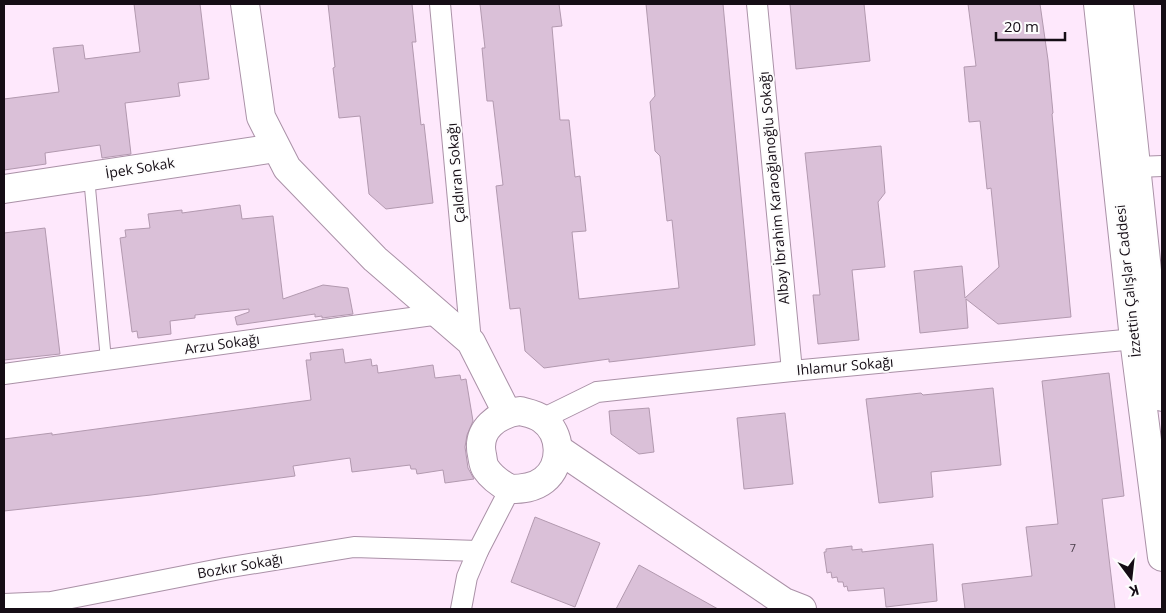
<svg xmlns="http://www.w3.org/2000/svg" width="1166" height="613" font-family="'Open Sans',sans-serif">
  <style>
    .building { fill: #dac0d8; stroke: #b299af }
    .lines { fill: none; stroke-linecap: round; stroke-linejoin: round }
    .lane-casing { stroke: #aa91a7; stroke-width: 12 }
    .street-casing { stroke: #aa91a7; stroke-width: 22 }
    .secondary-casing { stroke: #aa91a7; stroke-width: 30 }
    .lane { stroke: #fff; stroke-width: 10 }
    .street { stroke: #fff; stroke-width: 20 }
    .secondary { stroke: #fff; stroke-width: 28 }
    .labels { text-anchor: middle; stroke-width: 4; stroke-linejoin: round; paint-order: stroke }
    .number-label { font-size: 11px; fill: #463a46 }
    .street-label { font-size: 14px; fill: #150d15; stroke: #fdfdfd }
  </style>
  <rect width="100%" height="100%" fill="#fee8fc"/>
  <g class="building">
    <polygon points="134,4 200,4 209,79 178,83 180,96 125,103 131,154 102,158 100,145 45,153 46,164 4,170 4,99 59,92 53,48 83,45 85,59 140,52"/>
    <polygon points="328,4 412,4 416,42 412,42 421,125 424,124 433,203 386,209 369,194 360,116 339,118 333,68 335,67"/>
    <polygon points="480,4 559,4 562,26 552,27 560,120 569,120 575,177 580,176 586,231 572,232 579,299 679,288 672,220 667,221 660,156 655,151 650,102 655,96 646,4 723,4 755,345 609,362 609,359 544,368 525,351 520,308 510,309 496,186 503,185 493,101 487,101 482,48 485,48"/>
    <polygon points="790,4 864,4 870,61 796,69"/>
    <polygon points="968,4 1040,4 1048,60 1053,113 1052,114 1071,317 998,324 966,299 968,328 920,333 914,271 962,266 965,298 999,267 991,188 987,189 980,121 969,122 964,67 976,66"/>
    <polygon points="881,146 885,193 878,202 885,267 852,270 859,340 818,344 813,295 820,295 805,153"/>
    <polygon points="240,205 242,219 273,216 283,299 323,285 348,288 353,314 322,318 322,316 315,317 315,314 237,325 235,317 249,312 249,309 195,315 195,318 170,321 171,334 138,338 137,331 132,332 120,238 126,237 125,230 150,228 148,214 182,210 182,213"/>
    <polygon points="45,228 60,354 4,360 4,233"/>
    <polygon points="343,349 345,363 371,359 372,366 377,365 378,373 433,365 435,378 460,375 461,380 466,379 473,421 467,435 465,447 468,468 474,479 445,483 443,470 417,474 416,469 411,469 410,465 352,472 350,458 293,466 295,476 151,495 4,511 4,439 52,433 52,435 311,400 306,360 311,360 310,353"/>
    <polygon points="1109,373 1124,496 1102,499 1115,609 965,609 962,584 1032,576 1026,527 1058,524 1042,381"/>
    <polygon points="993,388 1001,465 931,472 933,497 879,503 866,399 921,393 923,395"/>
    <polygon points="649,408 654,452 639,454 611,434 609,411"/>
    <polygon points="785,413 793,484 744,489 737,418"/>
    <polygon points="535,517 600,543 575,607 511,582"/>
    <polygon points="933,544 937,601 886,607 884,588 848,591 847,586 844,587 843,582 838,582 837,577 832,578 831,572 827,573 824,552 826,552 826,549 852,546 852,550 862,549 862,552"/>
    <polygon points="639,565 718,609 616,609"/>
  </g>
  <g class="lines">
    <g class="lane-casing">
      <polyline id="lane" points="89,177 106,360"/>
    </g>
    <g class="street-casing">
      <g id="street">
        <polyline points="440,4 471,342"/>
        <polyline points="757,4 792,371"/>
        <polyline points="1137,167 1162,166"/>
        <polyline points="4,374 440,314"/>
        <polyline points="542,419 597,392 792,371 1146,338"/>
        <polyline points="4,604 51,602 225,568 354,547 478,551"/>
        <polyline points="461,609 467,577 478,551 510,489"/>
      </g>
    </g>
    <g class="secondary-casing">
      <g id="secondary">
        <polyline points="245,4 261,117 287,168 375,259 471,342 507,413"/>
        <polyline points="1098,4 1134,339 1162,557"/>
        <polyline points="1119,4 1154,337 1162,397"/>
        <polyline points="4,189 276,148"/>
        <path d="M520,411C527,413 535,414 542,419C562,433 563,465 544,480C534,488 522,489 510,489C501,484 492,478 486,469C483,465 483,460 482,455C476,429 498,414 520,411Z"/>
        <polyline points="558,449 784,602 802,609"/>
      </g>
    </g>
    <use href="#lane" class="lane"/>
    <use href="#street" class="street"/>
    <use href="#secondary" class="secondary"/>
  </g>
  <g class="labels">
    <g class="number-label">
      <text x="1073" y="552">7</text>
    </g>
    <g class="street-label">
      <text transform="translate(140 168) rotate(-9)" y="5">İpek Sokak</text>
      <text transform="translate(456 173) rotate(-95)" y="5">Çaldıran Sokağı</text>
      <text transform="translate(774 188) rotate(-95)" y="5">Albay İbrahim Karaoğlanoğlu Sokağı</text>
      <text transform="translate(1128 281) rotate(-96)" y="5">İzzettin Çalışlar Caddesi</text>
      <text transform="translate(222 344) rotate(-8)" y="5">Arzu Sokağı</text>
      <text transform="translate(845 366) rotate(-5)" y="5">Ihlamur Sokağı</text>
      <text transform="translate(240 566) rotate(-10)" y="5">Bozkır Sokağı</text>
    </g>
  </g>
  <rect width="1166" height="613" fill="none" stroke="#150d15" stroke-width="10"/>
  <g transform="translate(1131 578) rotate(165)" stroke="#fdfdfd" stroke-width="4" paint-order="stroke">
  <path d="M0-4L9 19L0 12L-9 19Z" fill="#150d15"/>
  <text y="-8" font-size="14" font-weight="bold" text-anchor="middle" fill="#150d15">K</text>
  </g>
  <path d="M996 32v8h69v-8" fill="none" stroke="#150d15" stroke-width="2.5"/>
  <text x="1004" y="32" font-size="15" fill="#150d15" stroke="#fdfdfd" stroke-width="4" paint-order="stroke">20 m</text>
</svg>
